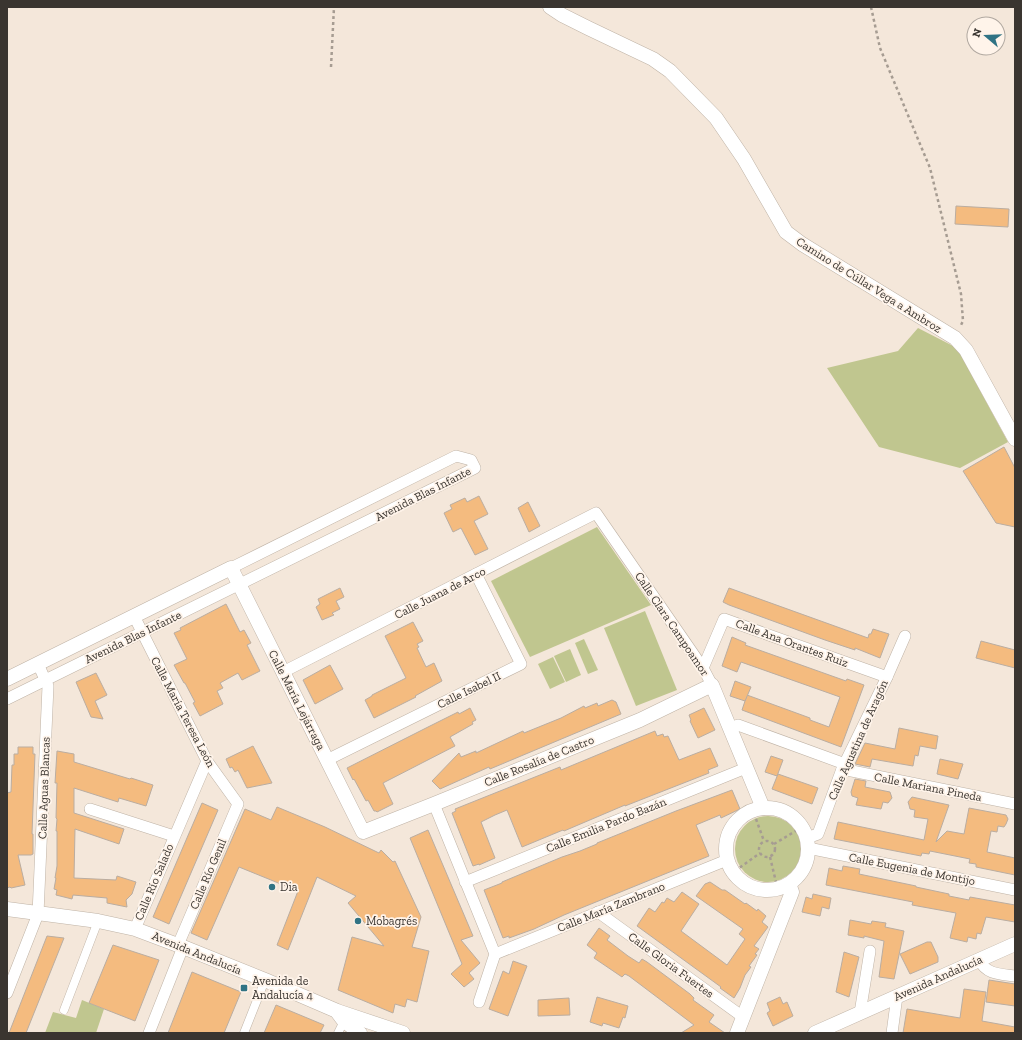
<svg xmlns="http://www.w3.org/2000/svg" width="1022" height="1040" font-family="'Zilla Slab',serif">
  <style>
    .green { fill: #c0c68f }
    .building { fill: #f4bb7f; stroke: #baada1 }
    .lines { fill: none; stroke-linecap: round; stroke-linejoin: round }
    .pedestrian-casing { stroke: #bfb3a6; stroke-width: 9 }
    .minor-casing { stroke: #bfb3a6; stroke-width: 12 }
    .tertiary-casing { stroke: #bfb3a6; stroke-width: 15 }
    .path { stroke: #a69c92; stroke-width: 2.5; stroke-dasharray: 3 3; stroke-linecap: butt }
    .pedestrian { stroke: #fff; stroke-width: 8 }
    .minor { stroke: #fff; stroke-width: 11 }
    .tertiary { stroke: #fff; stroke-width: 14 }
    .poi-dot { fill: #307384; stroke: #fff4ea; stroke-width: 1.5 }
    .labels { text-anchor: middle; stroke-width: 3.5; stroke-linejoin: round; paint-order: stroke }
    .street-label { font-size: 12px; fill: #3a3530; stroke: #fff4ea }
    .poi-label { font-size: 12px; fill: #3a3530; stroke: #fff4ea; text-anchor: start }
  </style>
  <rect width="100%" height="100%" fill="#f4e7da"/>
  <g class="green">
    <polygon points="918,328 957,348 1008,442 960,468 879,447 827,368 898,351"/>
    <polygon points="597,527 651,605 530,657 491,581"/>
    <polygon points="645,611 677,690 636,706 604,628"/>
    <polygon points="584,639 598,670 588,674 575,643"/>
    <polygon points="570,649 581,675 566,682 554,656"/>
    <polygon points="553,657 565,682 550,689 538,664"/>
    <circle cx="768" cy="849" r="33"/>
    <polygon points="82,1000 104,1009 96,1033 45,1033 53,1012 76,1018"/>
  </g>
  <g class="building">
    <polygon points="956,206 1009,209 1008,227 955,224"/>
    <polygon points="1004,447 1015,468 1015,527 996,523 963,471"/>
    <polygon points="479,496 488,514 474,521 488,549 475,555 461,528 453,532 444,513 452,509 450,505 465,498 467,502"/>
    <polygon points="528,502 540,526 529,532 518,508"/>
    <polygon points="340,588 344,597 336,601 340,609 332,613 334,615 322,620 316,607 320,604 318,599"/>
    <polygon points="729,588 868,638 869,634 871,634 873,629 889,634 880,658 855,648 855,650 825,640 729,605 723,602"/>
    <polygon points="226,604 240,632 244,630 251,643 247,645 260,671 242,680 238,673 220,683 223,688 217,691 223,704 200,716 193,703 195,702 185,683 184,683 174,665 187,659 174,633 181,630 180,628"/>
    <polygon points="413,622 423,641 417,644 419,647 417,648 426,667 434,663 442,681 415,696 416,697 374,718 365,700 372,696 372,695 406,678 385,636"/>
    <polygon points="732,637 746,643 745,645 759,650 846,681 847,679 864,685 841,747 742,710 747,695 810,718 810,720 829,727 840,697 741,662 737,672 722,666"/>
    <polygon points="981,641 1015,650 1015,668 976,658"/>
    <polygon points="330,665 343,689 315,704 303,680"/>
    <polygon points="96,673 107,695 95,701 103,719 91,717 76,682"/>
    <polygon points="735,681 751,687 745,701 730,696"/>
    <polygon points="612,700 616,702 621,714 490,769 489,767 440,789 432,781 459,753 461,757 476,751 476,753 523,731 524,733 561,718 584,706 585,708 597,703 598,706"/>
    <polygon points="470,708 476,720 472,722 473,724 450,737 455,746 383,783 393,804 377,812 376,811 374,811 368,800 366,801 354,779 353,780 347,768 428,727 458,712 459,714"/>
    <polygon points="704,708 715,730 698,738 690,721 691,720 689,715"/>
    <polygon points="899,728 938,736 936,749 920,746 918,756 915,755 913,766 872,759 870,767 855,764 865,743 895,749"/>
    <polygon points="655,731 657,736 663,734 664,737 668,736 679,760 710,748 718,766 708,770 709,773 704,775 625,806 625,805 564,831 563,830 522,847 507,810 495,815 481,822 495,858 479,865 479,864 473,866 452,813 456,811 455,809 560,767 561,770"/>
    <polygon points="253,746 272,783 247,788 238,770 235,772 232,767 230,768 226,759"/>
    <polygon points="18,747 33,747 33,754 35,754 32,834 33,834 33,854 31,855 18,855 25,885 11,888 10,887 7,888 7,793 11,792 12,765 14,765 14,754 18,754"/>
    <polygon points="57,751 74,754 74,762 130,779 131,778 153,785 146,806 119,798 118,802 74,788 74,813 124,829 119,844 75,829 74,878 116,880 117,876 136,882 132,894 126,900 127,907 107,903 107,898 73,895 72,899 56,895 57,890 54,889 56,878 55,878 57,866 57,831 56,831 57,819 56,818 57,783 55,783"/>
    <polygon points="771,756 783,760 777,776 765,772"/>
    <polygon points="940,759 963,764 958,779 937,774"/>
    <polygon points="778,774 818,788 812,804 772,789"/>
    <polygon points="855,779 866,781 865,787 890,792 892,798 888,803 883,802 881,809 856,805 858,798 852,796 851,792"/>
    <polygon points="732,790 740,809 721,818 720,815 696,825 709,856 564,915 534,929 509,938 509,936 503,938 484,890 502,883 502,882 562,857 580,851 597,844 597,843 676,811"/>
    <polygon points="912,797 949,805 936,842 947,831 964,834 969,808 1006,815 1008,819 1006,824 1004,827 998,826 997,832 991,831 987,852 1015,858 1015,875 976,867 976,864 969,863 970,859 930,851 929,854 922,853 921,856 834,839 838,822 924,840 928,819 914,817 915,810 910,809 909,805 908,802"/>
    <polygon points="202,803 218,810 169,924 153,917"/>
    <polygon points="277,807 325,827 379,853 381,850 393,862 395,861 421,917 412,947 429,951 417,1002 407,999 405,1007 395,1004 393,1013 338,990 352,937 384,946 348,903 356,896 317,877 288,950 277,945 298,891 239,867 207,940 191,933 245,809 271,820"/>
    <polygon points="428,830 473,936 461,940 480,963 469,973 474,979 464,987 451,974 462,964 410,838"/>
    <polygon points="843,866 860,869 859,874 916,886 916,887 949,894 949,896 969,900 970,897 1015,905 1015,922 986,917 981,934 977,933 976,939 968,937 967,942 950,938 956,913 912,905 913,902 826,885 829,868 842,871"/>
    <polygon points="710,882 722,890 725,890 745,904 746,903 757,911 758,909 766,916 762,922 768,927 754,946 759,949 755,954 757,955 749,966 751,967 745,975 740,988 734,998 720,988 721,987 637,926 649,908 655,912 662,902 664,903 667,898 674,902 682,892 699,904 681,931 727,965 745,939 739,934 743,929 696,896 705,884"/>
    <polygon points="813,894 831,898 829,909 822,907 820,916 802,912 806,897 812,899"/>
    <polygon points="850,920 871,924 872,921 886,923 885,927 904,931 894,979 879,977 884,941 864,936 864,938 848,935"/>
    <polygon points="599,928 610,936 607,940 628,956 639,963 642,959 647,962 690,994 694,998 693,1000 714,1015 709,1022 725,1033 681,1033 694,1025 629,976 625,974 622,977 594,958 597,953 587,945"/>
    <polygon points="47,936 64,938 26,1033 9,1033"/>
    <polygon points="927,942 931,942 938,957 938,962 910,974 900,954"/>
    <polygon points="113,945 159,960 135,1021 89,1003"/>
    <polygon points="844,952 859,957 849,997 836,992"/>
    <polygon points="513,961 527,966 508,1016 489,1009 503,971 509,974"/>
    <polygon points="192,972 241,992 224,1033 168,1033"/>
    <polygon points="989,980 1015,984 1015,1006 986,1002"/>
    <polygon points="964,989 986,992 982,1021 1015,1027 1015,1033 903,1033 907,1009 960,1018"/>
    <polygon points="597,997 628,1006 625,1018 623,1017 619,1028 603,1023 602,1026 590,1022"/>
    <polygon points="780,997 783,1004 787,1002 793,1016 773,1026 767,1013 770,1011 767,1003"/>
    <polygon points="569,998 570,1015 538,1016 538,1000"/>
    <polygon points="276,1005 324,1025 320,1033 264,1033"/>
  </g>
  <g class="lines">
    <g class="pedestrian-casing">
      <g id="pedestrian">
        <polyline points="64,1010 98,921"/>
        <polyline points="244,1033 265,980"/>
        <polyline points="338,1033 344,1021"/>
      </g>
    </g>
    <g class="minor-casing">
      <g id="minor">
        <polyline points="134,616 207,761 238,804 178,945"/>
        <polyline points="703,668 724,619 887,677"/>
        <polyline points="283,672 596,513 703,668 712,685"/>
        <polyline points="7,699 475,468 471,460 456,456 231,568"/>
        <polyline points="730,729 738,725 845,764"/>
        <polyline points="327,760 521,664 476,574"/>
        <polyline points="842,769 1015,804"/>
        <polyline points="434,804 495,954 479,1002"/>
        <polyline points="90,809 174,836"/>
        <polyline points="807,838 818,834 842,769 887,677 905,636"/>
        <polyline points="808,848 1015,890"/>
        <polyline points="465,882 746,768"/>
        <polyline points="598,912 743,1017"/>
        <polyline points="135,929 207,761"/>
        <polyline points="495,954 727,860"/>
        <path d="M979,960C987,975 1000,974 1015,976"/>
        <polyline points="7,993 38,914 48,686 38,664"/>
        <polyline points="860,1013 870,951"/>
        <polyline points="149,1033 183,947"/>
        <polyline points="892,1033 897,996"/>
      </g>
    </g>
    <g class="tertiary-casing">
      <g id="tertiary">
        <polyline points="550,7 562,15 588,28 653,59 670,71 716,118 744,159 786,232 802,244 955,338 966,350 1015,439"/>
        <polyline points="7,679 231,568 363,832 434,804 640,720 712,685 763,808"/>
        <circle cx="767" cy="849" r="41"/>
        <polyline points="7,909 98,921 135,929 183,947 265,980 337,1011 403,1033"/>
        <polyline points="338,1013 344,1021 360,1033"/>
        <polyline points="737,1033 792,892 789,884"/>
        <polyline points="815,1033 1015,944"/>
      </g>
    </g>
    <g class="path">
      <polyline points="871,7 880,48 930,168 961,294 963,321 960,327"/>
      <polyline points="331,67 334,7"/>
      <polyline points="756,819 764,841"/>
      <circle cx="767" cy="849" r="8"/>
      <polyline points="774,844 799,829"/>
      <polyline points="770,857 776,882"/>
      <polyline points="735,871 760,853"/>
    </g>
    <use href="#pedestrian" class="pedestrian"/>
    <use href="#minor" class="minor"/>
    <use href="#tertiary" class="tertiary"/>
  </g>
  <g class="poi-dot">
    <circle cx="272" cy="887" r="4"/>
    <circle cx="358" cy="921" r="4"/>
    <rect x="240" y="984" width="8" height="8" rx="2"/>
  </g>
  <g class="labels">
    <g class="street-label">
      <text transform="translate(869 285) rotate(32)" y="4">Camino de Cúllar Vega a Ambroz</text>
      <text transform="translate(423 494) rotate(-27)" y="4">Avenida Blas Infante</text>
      <text transform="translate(440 593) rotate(-27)" y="4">Calle Juana de Arco</text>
      <text transform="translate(672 624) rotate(56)" y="4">Calle Clara Campoamor</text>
      <text transform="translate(133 637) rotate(-26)" y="4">Avenida Blas Infante</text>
      <text transform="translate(792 643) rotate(20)" y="4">Calle Ana Orantes Ruiz</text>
      <text transform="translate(469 690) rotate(-26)" y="4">Calle Isabel II</text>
      <text transform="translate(297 700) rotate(63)" y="4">Calle María Lejárraga</text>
      <text transform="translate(183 712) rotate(62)" y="4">Calle María Teresa León</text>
      <text transform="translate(858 740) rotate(-66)" y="4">Calle Agustina de Aragón</text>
      <text transform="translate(539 761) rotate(-22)" y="4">Calle Rosalía de Castro</text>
      <text transform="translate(928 787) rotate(11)" y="4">Calle Mariana Pineda</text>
      <text transform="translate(44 788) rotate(-88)" y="4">Calle Aguas Blancas</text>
      <text transform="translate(606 825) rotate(-22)" y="4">Calle Emilia Pardo Bazán</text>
      <text transform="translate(912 869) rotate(11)" y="4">Calle Eugenia de Montijo</text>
      <text transform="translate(208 874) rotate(-67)" y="4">Calle Río Genil</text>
      <text transform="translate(154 882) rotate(-67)" y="4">Calle Río Salado</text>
      <text transform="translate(611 907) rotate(-22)" y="4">Calle María Zambrano</text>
      <text transform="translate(197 953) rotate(22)" y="4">Avenida Andalucía</text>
      <text transform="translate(671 965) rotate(36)" y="4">Calle Gloria Fuertes</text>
      <text transform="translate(938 978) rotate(-24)" y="4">Avenida Andalucía</text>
    </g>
    <g class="poi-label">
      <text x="280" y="891">Dia</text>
      <text x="366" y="925">Mobagrés</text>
      <text x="252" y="985">Avenida de<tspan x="252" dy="14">Andalucía 4</tspan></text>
    </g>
  </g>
  <rect width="1022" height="1040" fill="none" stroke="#3a3530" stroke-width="16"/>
  <g transform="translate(986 36) rotate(289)"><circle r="19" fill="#fff4ea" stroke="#b0a8a0"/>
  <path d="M0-3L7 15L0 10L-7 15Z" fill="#307384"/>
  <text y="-6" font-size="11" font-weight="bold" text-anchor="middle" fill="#3a3530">N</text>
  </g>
</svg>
